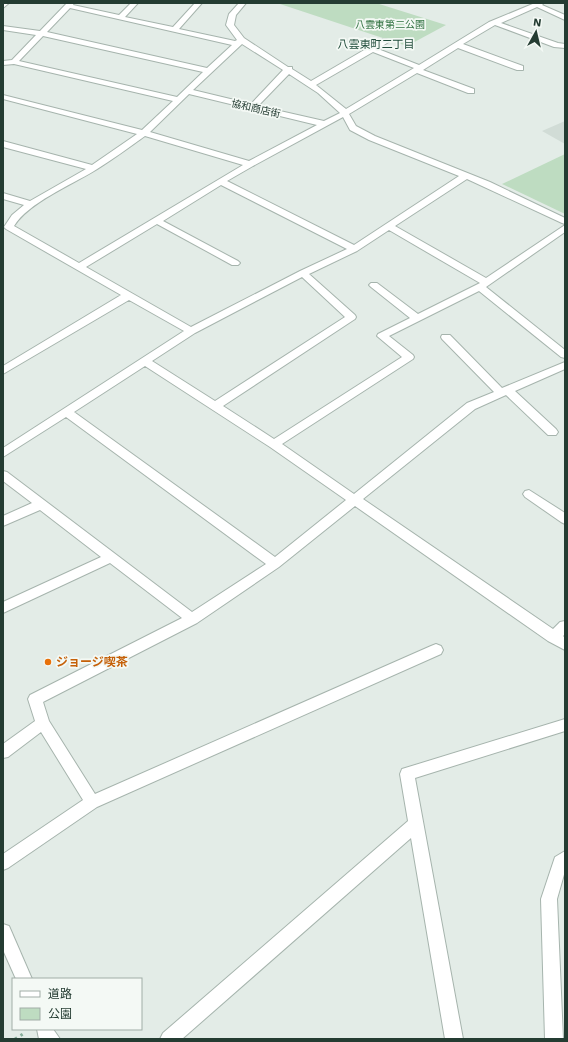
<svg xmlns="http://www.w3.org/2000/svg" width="568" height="1042" font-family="'Work Sans','Noto Sans JP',sans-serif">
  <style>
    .built { fill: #d1dcd6 }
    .green { fill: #bedcc1 }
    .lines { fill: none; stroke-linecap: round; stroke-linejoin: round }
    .minor-casing { stroke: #a6b4ad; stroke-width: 2 }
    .path { stroke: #86ae9b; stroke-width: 3; stroke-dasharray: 2.5 4; stroke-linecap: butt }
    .minor { fill: #fff; fill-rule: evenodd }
    .food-dot { fill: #e8710a; stroke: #f4f9f5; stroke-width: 1.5 }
    .labels { text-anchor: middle; stroke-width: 3.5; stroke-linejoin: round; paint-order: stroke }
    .far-park-label { font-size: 10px; fill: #307140; stroke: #f4f9f5 }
    .far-street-label { font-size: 10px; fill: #243c32; stroke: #f4f9f5 }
    .far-neighbourhood-label { font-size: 11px; fill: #214d3c; stroke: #f4f9f5 }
    .food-label { font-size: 12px; font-weight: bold; fill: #c56008; stroke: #f4f9f5; text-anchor: start }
  </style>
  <rect width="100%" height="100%" fill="#e3ece7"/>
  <polygon class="built" points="565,121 565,144 542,131"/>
  <g class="green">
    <polygon points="277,3 376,3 446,25 407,46"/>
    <polygon points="565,154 565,214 502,184"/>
  </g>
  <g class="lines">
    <g class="minor-casing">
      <g id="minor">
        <polygon points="3,3 9,3 3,8"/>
        <path d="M67,3H74L73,5L119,15L131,3H138L125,17L173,27L195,3H202L179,29L235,41L237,40L226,25L229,14L239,3H246L236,15L234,25L244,38L288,67H292V69L311,81L383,39H386L390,41L378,49L419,65L489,22L535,3H544L542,5L565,15V20L537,7L501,23L558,43L565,44V48L554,47L495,25L463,44L523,66V70H517L458,48L423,70L474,89V93H468L417,73L349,114L356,126L375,136L490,182L565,218V224L562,223L467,179L395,226L486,278L565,225V232L486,287L565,350V358L561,357L479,291L389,336L413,355L414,357L413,359L282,444L354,494L467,403L494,392L442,339L441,337L442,335H450L502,388L565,362V369L515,391L556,429L558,432L556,435H548L506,395L475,409L363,499L553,629L560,622L565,621V634L563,636L565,638V650L548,641L355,506L279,567L197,623L43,702L49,721L95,794L431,646L436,644L441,646L443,650L441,654L97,807L8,868L3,870V854L83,800L41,732L8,757L3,758V744L35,721L28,699L30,695L182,618L110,563L3,613V602L101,557L40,510L3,526V516L32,503L3,481V471L7,472L192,612L266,564L66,417L3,457V448L184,331L129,300L3,374V366L121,295L6,229L4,227L12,215L24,205L3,199V193L30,201L86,169L3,147V141L92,165L137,134L3,99V95L142,130L173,101L14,64L3,65V61L12,60L36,35L3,30V26L40,31ZM70,8L232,45L207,68L47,32ZM43,36L203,72L177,97L19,61ZM242,44L283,70L251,104L193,90ZM373,52L414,68L346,109L316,85ZM289,74L318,93L340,113L324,121L258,106ZM189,94L317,125L249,161L150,132ZM343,117L350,130L369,140L459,176L354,245L227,181L253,166ZM145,136L243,165L79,263L14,226C28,203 71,185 94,171C112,160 128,148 145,136ZM221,185L347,249L300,271L191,327L86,267L157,224L232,265H238L240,263L238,261L163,221ZM389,230L480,283L418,314L377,283H371L369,285L371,287L410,318L378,334L377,336L402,357L274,439L223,406L355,319L356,317L355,315L309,274L357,251ZM302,277L345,317L215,401L152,361L195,333ZM145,366L270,447L346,500L275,557L74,412Z"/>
        <polygon points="529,490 565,513 565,524 561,522 525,497 523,494 525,491"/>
        <polygon points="565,719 565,731 415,778 463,1039 445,1039 411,838 182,1039 160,1039 163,1033 408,821 400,774 402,769"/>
        <polygon points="565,851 565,871 557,899 563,1039 545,1039 541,899 555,857"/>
        <polygon points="3,924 9,926 32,979 16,979 3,950"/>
        <polygon points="37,1029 53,1029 60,1039 39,1039"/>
      </g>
    </g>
    <polyline class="path" points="15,1039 23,1034"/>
    <use href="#minor" class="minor"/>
  </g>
  <circle class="food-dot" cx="48" cy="662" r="4"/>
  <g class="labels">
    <g class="far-park-label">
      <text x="390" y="28">八雲東第二公園</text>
    </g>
    <g class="far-street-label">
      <text transform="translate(256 108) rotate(13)" y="4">協和商店街</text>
    </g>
    <g class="far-neighbourhood-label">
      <text x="376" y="48">八雲東町二丁目</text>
    </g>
    <g class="food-label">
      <text x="56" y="666">ジョージ喫茶</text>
    </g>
  </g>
  <rect width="568" height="1042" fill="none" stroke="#243c32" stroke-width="8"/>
  <rect x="12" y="978" width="130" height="52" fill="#f4f9f5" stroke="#a1ada7"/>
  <rect x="20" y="991" width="20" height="6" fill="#ffffff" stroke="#a1ada7"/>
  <text x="48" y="998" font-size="12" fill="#243c32">道路</text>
  <rect x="20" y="1008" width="20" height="12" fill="#bedcc1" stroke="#a1ada7"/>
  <text x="48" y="1018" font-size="12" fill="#243c32">公園</text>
  <g transform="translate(536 32) rotate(8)" stroke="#f4f9f5" stroke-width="3" paint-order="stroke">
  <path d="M0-3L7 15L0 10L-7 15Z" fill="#243c32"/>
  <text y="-6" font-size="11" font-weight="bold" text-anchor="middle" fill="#243c32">N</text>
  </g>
</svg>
